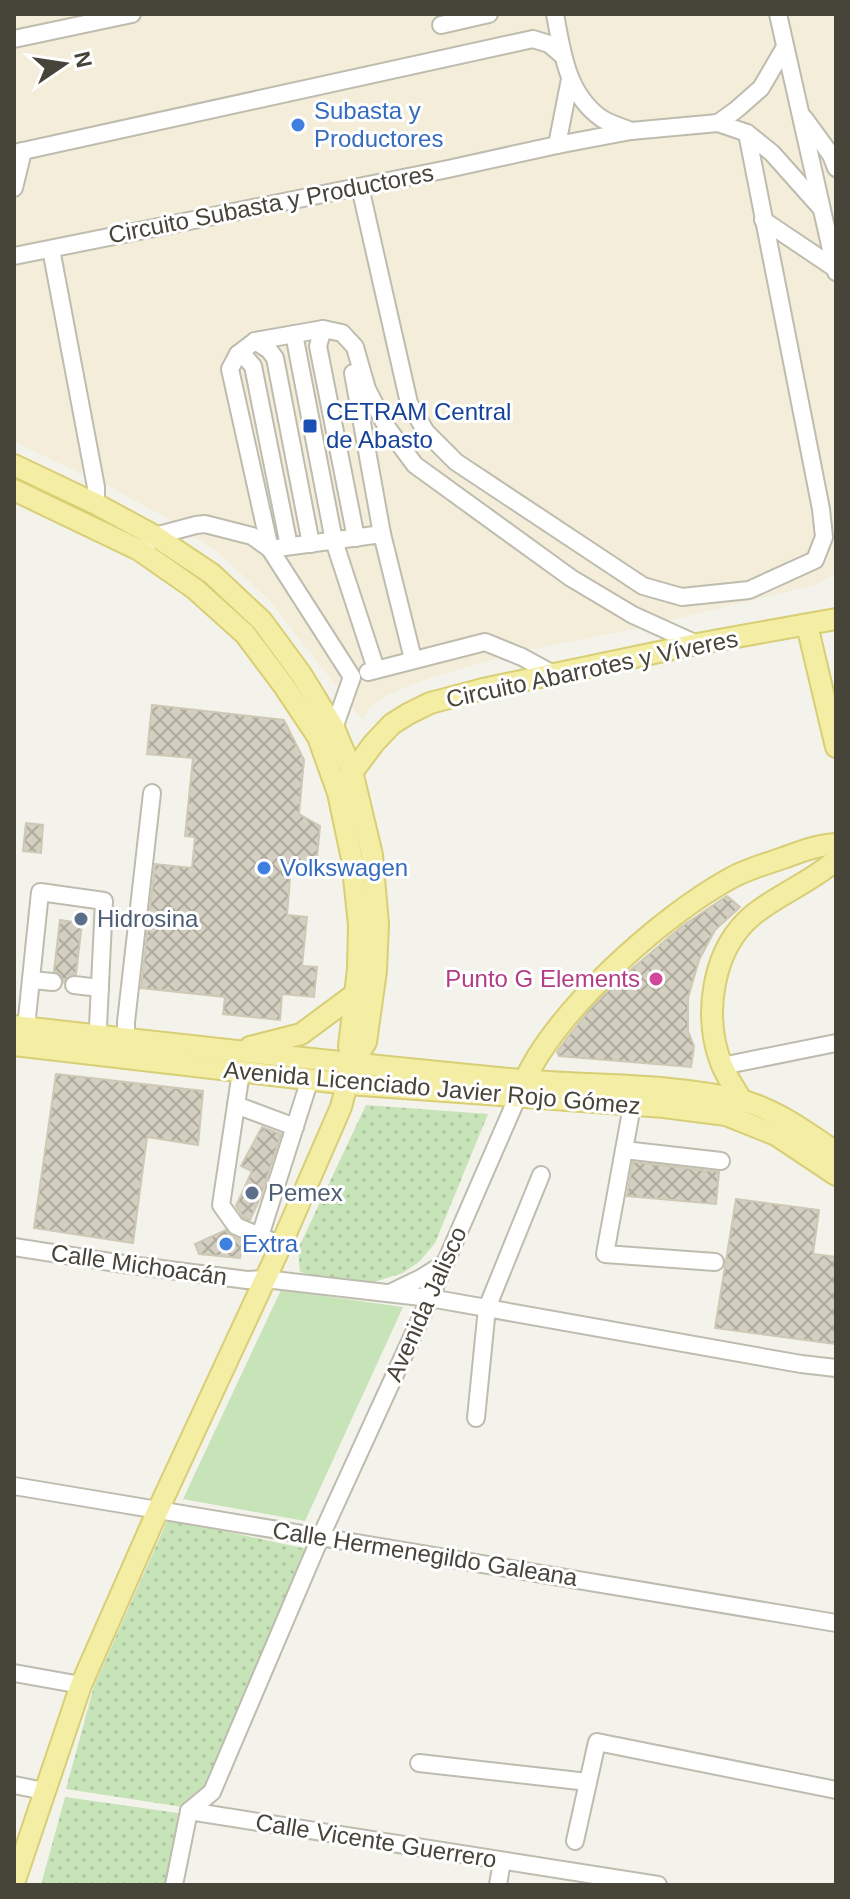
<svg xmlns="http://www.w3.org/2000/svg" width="850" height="1899" font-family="Helvetica,sans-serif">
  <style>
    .commercial { fill: #f3edd9 }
    .grass { fill: #c7e3b8 }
    .park { fill: url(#park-dots) }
    .building { fill: url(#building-cross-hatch); stroke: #cec9b5; stroke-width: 2 }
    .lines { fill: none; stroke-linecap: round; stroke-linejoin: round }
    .minor-casing { stroke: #bebcae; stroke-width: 20 }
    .major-casing { stroke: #d8ce75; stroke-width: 24 }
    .minor { stroke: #fff; stroke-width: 16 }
    .major { stroke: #f4eda4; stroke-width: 20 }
    .shop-dot { fill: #3f7fe0; stroke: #fff; stroke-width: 3 }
    .transit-dot { fill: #1a4fb4; stroke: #fff; stroke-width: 3 }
    .service-dot { fill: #5c6f8a; stroke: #fff; stroke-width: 3 }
    .hotel-dot { fill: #d1479c; stroke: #fff; stroke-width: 3 }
    .labels { text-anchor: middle; stroke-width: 6; stroke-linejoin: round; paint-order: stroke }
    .shop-label { font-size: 24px; fill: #366cbe; stroke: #fff; text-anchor: start }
    .street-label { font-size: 24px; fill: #474439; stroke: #fff }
    .transit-label { font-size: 24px; fill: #164399; stroke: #fff; text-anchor: start }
    .service-label { font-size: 24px; fill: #4e5e75; stroke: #fff; text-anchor: start }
    .hotel-label { font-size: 24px; fill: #b23c85; stroke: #fff; text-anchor: end }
  </style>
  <defs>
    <pattern id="park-dots" width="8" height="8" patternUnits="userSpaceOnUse" patternTransform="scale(2)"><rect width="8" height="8" fill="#c7e3b8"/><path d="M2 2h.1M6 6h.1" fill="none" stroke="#acc49f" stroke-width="1.8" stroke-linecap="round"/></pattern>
    <pattern id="building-cross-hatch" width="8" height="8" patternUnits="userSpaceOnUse" patternTransform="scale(2)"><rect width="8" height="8" fill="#d4d0c1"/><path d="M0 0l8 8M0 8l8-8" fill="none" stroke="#aeaa9e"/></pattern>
  </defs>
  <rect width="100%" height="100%" fill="#f4f3eb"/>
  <polygon class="commercial" points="14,14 836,14 836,573 815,585 634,629 527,650 429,678 385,696 371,707 362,719 269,600 221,555 163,516 108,486 14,442"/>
  <polygon class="grass" points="281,1290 403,1307 305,1521 183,1499"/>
  <g class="park">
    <polygon points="366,1105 488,1114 435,1243 420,1261 403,1273 358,1287 300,1272 298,1249"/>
    <polygon points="168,1519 312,1550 209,1790 189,1808 66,1789 94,1686"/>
    <polygon points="65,1797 185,1814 170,1885 41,1885"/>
  </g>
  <g class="building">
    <polygon points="152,705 284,720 304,760 299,814 320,826 316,869 291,867 287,915 307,917 302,966 317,967 314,997 282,994 280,1020 223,1014 225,997 141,988 155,864 192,868 195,837 185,836 193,758 147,754"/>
    <polygon points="26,823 43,825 41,853 23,851"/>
    <polygon points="727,896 740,907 715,930 699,960 688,998 688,1031 694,1046 691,1067 559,1056 557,1052 567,1038 591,1008 620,979 681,927"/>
    <polygon points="60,920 82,923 76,974 69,975 64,982 60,974 54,971"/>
    <polygon points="56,1074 203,1091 198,1145 147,1137 133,1243 34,1228"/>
    <polygon points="262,1127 281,1134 261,1196 250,1220 243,1217 236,1206 252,1171 241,1166"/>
    <polygon points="633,1162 719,1172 716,1204 627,1196"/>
    <polygon points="736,1199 819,1210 813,1254 836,1257 836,1344 715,1328"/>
    <polygon points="226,1230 231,1236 243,1241 240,1258 199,1254 195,1244"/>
  </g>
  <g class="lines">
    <g class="minor-casing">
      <g id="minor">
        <path d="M555,14C562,52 567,94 601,118C610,124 622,127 631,131"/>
        <polyline points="778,14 836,272"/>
        <polyline points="441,25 489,14"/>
        <polyline points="14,39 132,14"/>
        <polyline points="804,118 831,155 836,168"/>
        <polyline points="718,123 736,110 761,88 785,47"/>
        <polyline points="557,145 570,79"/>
        <polyline points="14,153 533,39 549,44 563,56"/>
        <polyline points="360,187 409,403 426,432 456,462 643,586 682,597 749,590 815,560 824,537 821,509 747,133"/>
        <polyline points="14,188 23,151"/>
        <polyline points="763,220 836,269"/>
        <polyline points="51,249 96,487 96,504"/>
        <polyline points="14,256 448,169 557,145 631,131 718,123 747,133 772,153 821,208"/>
        <polyline points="323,329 318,346 356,538"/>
        <polyline points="294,334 334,541 376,669"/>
        <polyline points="255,341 269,350 275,358 311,544"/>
        <polyline points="238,354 245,357 253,366 289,546"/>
        <polyline points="353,373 382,534 413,659"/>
        <polyline points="150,541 155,536 196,525 205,524 252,536 270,549 382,534"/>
        <polyline points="368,672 485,642 522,657 555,675"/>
        <polyline points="334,728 352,677 270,549 230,369 238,354 255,341 323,329 342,333 355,347 367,389 386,426 415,465 571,578 633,615 697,644"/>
        <polyline points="31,980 53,982"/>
        <polyline points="74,985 100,988"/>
        <polyline points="25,1037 40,892 104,901 97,1048"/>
        <polyline points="126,1038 126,1022 152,793"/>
        <polyline points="722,1066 836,1043"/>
        <polyline points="241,1072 221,1205 236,1226 281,1245"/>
        <polyline points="634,1095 605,1254 715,1262"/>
        <polyline points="236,1105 295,1127"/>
        <polyline points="624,1150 721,1161"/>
        <polyline points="260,1236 310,1079"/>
        <polyline points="14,1247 123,1264 247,1280 265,1279 430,1298 801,1364 836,1368"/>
        <polyline points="390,1293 421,1278 445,1263"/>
        <polyline points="476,1418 487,1308 541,1175"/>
        <polyline points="14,1486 836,1623"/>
        <polyline points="14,1673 81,1685"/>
        <polyline points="419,1763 588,1782"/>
        <polyline points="14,1785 44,1791"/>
        <polyline points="189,1811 658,1885"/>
        <polyline points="575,1841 597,1742 836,1790"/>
        <polyline points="174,1885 189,1811 212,1792 321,1536 430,1298 518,1096"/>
        <polyline points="498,1885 502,1861"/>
      </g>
    </g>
    <g class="major-casing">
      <g id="major">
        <polyline points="14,465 96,504 155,536 212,574 262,621 301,674 334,728 352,771 372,855 378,924 376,971 366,1042 352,1064 341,1107 281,1245 158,1510 81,1685 14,1883"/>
        <polyline points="14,490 139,550 195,589 245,634 284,686 318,737 338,793 352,859 359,925 358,969 349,1046 352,1064"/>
        <polyline points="807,625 836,747"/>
        <polyline points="348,778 374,743 392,724 408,714 430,703 483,689 697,644 836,619"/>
        <path d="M14,1026C179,1045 345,1063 510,1079C587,1087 665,1082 740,1100C776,1109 806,1132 836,1152"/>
        <polyline points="14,1045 348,1084 664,1107 726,1115 776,1135 836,1175"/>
        <polyline points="250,1047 301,1034 355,994"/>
        <path d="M521,1089C550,1015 661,916 731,878C747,869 766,864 783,858C800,852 817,845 836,844"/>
        <path d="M742,1101C735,1089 726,1076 721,1063C703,1015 712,949 753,915C779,894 811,882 836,860"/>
      </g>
    </g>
    <use href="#minor" class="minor"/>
    <use href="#major" class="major"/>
  </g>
  <g class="shop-dot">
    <circle cx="298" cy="125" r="8"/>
    <circle cx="264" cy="868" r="8"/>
    <circle cx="226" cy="1244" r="8"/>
  </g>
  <rect class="transit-dot" x="302" y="418" width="16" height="16" rx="4"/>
  <g class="service-dot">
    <circle cx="81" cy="919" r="8"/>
    <circle cx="252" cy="1193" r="8"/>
  </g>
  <circle class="hotel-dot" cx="656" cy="979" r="8"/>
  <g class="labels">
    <g class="shop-label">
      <text x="314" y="119">Subasta y<tspan x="314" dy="28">Productores</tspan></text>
      <text x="280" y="876">Volkswagen</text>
      <text x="242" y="1252">Extra</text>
    </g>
    <g class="street-label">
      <text transform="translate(271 204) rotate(-11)" y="8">Circuito Subasta y Productores</text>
      <text transform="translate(592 669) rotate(-12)" y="8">Circuito Abarrotes y Víveres</text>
      <text transform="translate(432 1088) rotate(5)" y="8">Avenida Licenciado Javier Rojo Gómez</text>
      <text transform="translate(139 1265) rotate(8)" y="8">Calle Michoacán</text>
      <text transform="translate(426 1304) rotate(-66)" y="8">Avenida Jalisco</text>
      <text transform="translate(425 1554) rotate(9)" y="8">Calle Hermenegildo Galeana</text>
      <text transform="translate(376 1841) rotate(9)" y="8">Calle Vicente Guerrero</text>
    </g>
    <g class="transit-label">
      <text x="326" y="420">CETRAM Central<tspan x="326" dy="28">de Abasto</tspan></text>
    </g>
    <g class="service-label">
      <text x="97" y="927">Hidrosina</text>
      <text x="268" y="1201">Pemex</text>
    </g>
    <g class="hotel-label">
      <text x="640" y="987">Punto G Elements</text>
    </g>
  </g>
  <rect width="850" height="1899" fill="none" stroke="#474439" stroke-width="32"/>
  <g transform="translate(64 64) rotate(77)" stroke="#ffffff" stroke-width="6" paint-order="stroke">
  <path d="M0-6L14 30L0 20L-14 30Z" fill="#474439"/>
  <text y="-12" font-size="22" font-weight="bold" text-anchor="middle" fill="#474439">N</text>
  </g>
</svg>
